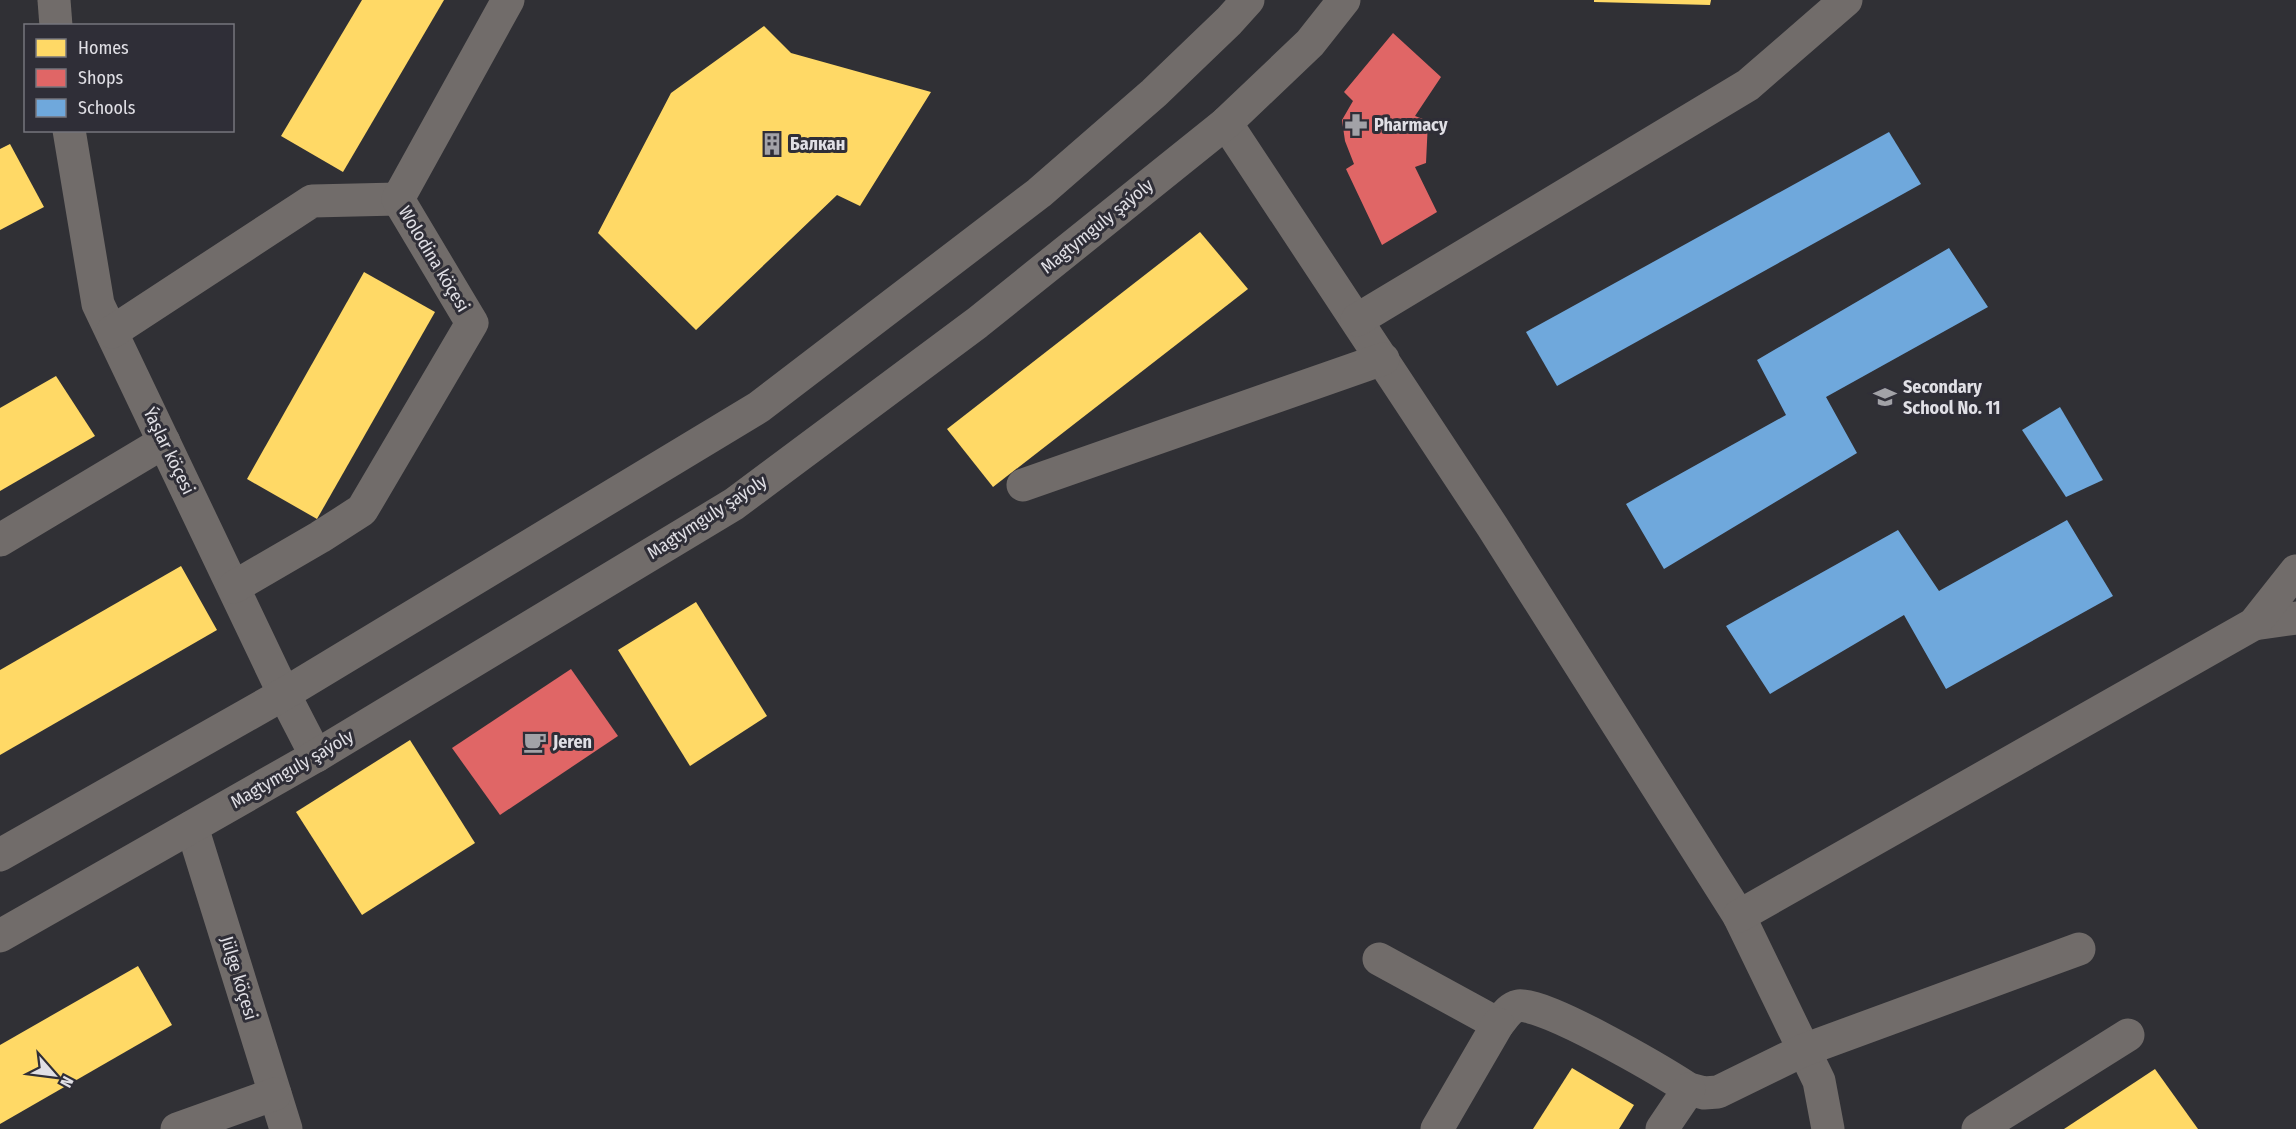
<svg xmlns="http://www.w3.org/2000/svg" width="2296" height="1129" font-family="'Fira Sans Condensed',sans-serif">
  <style>
    .homes { fill: #ffd966 }
    .shops { fill: #e06666 }
    .schools { fill: #6fa8dc }
    .lines { fill: none; stroke-linecap: round; stroke-linejoin: round }
    .minor { stroke: #716c6a; stroke-width: 33 }
    .labels { text-anchor: middle; stroke-width: 6; stroke-linejoin: round; paint-order: stroke }
    .poi-label { font-size: 18px; font-weight: bold; fill: #e0dfe5; stroke: #2f2e37; text-anchor: start }
    .street-label { font-size: 18px; fill: #e0dfe5; stroke: #2f2e37 }
  </style>
  <rect width="100%" height="100%" fill="#303035"/>
  <g class="homes">
    <polygon points="362,0 444,0 343,172 281,136"/>
    <polygon points="1594,0 1711,0 1710,5 1594,2"/>
    <polygon points="764,26 791,53 931,92 860,206 837,195 696,330 598,233 671,93"/>
    <polygon points="10,144 44,207 0,230 0,149"/>
    <polygon points="1200,232 1248,289 993,487 947,429"/>
    <polygon points="364,272 435,312 317,519 247,479"/>
    <polygon points="56,376 95,436 0,491 0,408"/>
    <polygon points="181,566 217,630 0,755 0,670"/>
    <polygon points="696,602 767,716 690,766 618,650"/>
    <polygon points="410,740 475,843 362,915 296,812"/>
    <polygon points="138,966 172,1025 0,1124 0,1045"/>
    <polygon points="1572,1068 1634,1105 1619,1129 1533,1129"/>
    <polygon points="2155,1069 2198,1129 2064,1129"/>
  </g>
  <g class="shops">
    <polygon points="1393,33 1441,77 1415,116 1428,121 1426,163 1415,167 1437,212 1382,245 1346,169 1354,164 1345,141 1342,120 1353,101 1344,92"/>
    <polygon points="571,669 618,736 500,815 452,748"/>
  </g>
  <g class="schools">
    <polygon points="1889,132 1921,184 1557,386 1526,332"/>
    <polygon points="1949,248 1988,307 1826,397 1857,453 1664,569 1626,504 1786,415 1757,360"/>
    <polygon points="2060,407 2103,480 2066,497 2022,430"/>
    <polygon points="2067,520 2113,596 1946,689 1904,615 1770,694 1726,626 1898,530 1939,591"/>
  </g>
  <g class="lines">
    <g class="minor">
      <polyline points="54,0 56,26"/>
      <polyline points="1226,123 1492,526 1739,916 1819,1081 1828,1129"/>
      <polyline points="69,130 98,304 284,694 316,756"/>
      <polyline points="1357,320 1748,85 1846,0"/>
      <polyline points="112,332 312,201 398,199"/>
      <polyline points="1023,485 1383,359"/>
      <polyline points="0,540 164,442"/>
      <polyline points="234,587 320,537 362,510 472,323 398,199 508,0"/>
      <polyline points="2254,624 2296,618"/>
      <polyline points="192,827 286,1129"/>
      <polyline points="0,855 284,694 759,407 1039,193 1154,93 1229,21 1248,0"/>
      <polyline points="1739,916 2254,624 2296,571"/>
      <polyline points="0,936 316,756 734,504 977,323 1226,123 1310,43 1344,0"/>
      <path d="M1379,959L1498,1024C1504,1017 1509,1008 1518,1006C1543,1001 1663,1072 1689,1089L1704,1093L1718,1092L1804,1050L2079,949"/>
      <polyline points="177,1129 275,1094"/>
      <polyline points="1437,1129 1498,1024"/>
      <polyline points="1662,1129 1689,1089"/>
      <polyline points="1978,1129 2128,1035"/>
    </g>
  </g>
  <defs>
    <g id="pharmacy-bare" transform="scale(1.8)"><path d="M-2-6h4v4h4v4h-4v4h-4v-4h-4v-4h4Z" fill="#a2a2a7" stroke="#2f2e37" stroke-width="2.5" paint-order="stroke"/></g>
    <g id="building-bare" transform="scale(1.8)"><path d="M-4-6H4V6H1V3H-1V6H-4ZM-2.5-4.3h1.7v1.8h-1.7ZM.8-4.3h1.7v1.8H.8ZM-2.5-1h1.7V.8h-1.7ZM.8-1h1.7V.8H.8Z" fill="#a2a2a7" stroke="#2f2e37" stroke-width="2.5" paint-order="stroke"/></g>
    <g id="school-bare" transform="scale(1.8)"><path d="M0-5L7-2L0 1L-7-2ZM-4 1L0 2.5L4 1V4Q0 6-4 4Z" fill="#a2a2a7" stroke="#2f2e37" stroke-width="2.5" paint-order="stroke"/></g>
    <g id="cafe-bare" transform="scale(1.8)"><path d="M-5.5-4.5H6V0H3Q3 3.5 0 3.5H-2.5Q-5.5 3.5-5.5 0ZM3-3.2v2h1.7v-2ZM-6 4.5H4V6H-6Z" fill="#a2a2a7" stroke="#2f2e37" stroke-width="2.5" paint-order="stroke"/></g>
  </defs>
  <g fill-rule="evenodd">
    <use href="#pharmacy-bare" x="1356" y="125"/>
    <use href="#building-bare" x="772" y="144"/>
    <use href="#school-bare" x="1885" y="397"/>
    <use href="#cafe-bare" x="535" y="742"/>
  </g>
  <g class="labels">
    <g class="poi-label">
      <text x="1374" y="131">Pharmacy</text>
      <text x="790" y="150">Балкан</text>
      <text x="1903" y="393">Secondary<tspan x="1903" dy="21">School No. 11</tspan></text>
      <text x="553" y="748">Jeren</text>
    </g>
    <g class="street-label">
      <text transform="translate(1097 226) rotate(-39)" y="6">Magtymguly şaýoly</text>
      <text transform="translate(434 259) rotate(59)" y="6">Wolodina köçesi</text>
      <text transform="translate(169 451) rotate(64)" y="6">Ýaşlar köçesi</text>
      <text transform="translate(707 517) rotate(-33)" y="6">Magtymguly şaýoly</text>
      <text transform="translate(292 769) rotate(-30)" y="6">Magtymguly şaýoly</text>
      <text transform="translate(239 978) rotate(73)" y="6">Jülge köçesi</text>
    </g>
  </g>
  <rect x="24" y="24" width="210" height="108" fill="#2f2e37" stroke="#76757d" stroke-width="1.5"/>
  <rect x="36" y="39" width="30" height="18" fill="#ffd966" stroke="#76757d" stroke-width="1.5"/>
  <text x="78" y="54" font-size="18" fill="#e0dfe5">Homes</text>
  <rect x="36" y="69" width="30" height="18" fill="#e06666" stroke="#76757d" stroke-width="1.5"/>
  <text x="78" y="84" font-size="18" fill="#e0dfe5">Shops</text>
  <rect x="36" y="99" width="30" height="18" fill="#6fa8dc" stroke="#76757d" stroke-width="1.5"/>
  <text x="78" y="114" font-size="18" fill="#e0dfe5">Schools</text>
  <g transform="translate(54 1075) rotate(118)" stroke="#2f2e37" stroke-width="4.5" paint-order="stroke">
  <path d="M0-4.5L10 22L0 15L-10 22Z" fill="#e0dfe5"/>
  <text y="-9" font-size="16" font-weight="bold" text-anchor="middle" fill="#e0dfe5">N</text>
  </g>
</svg>
